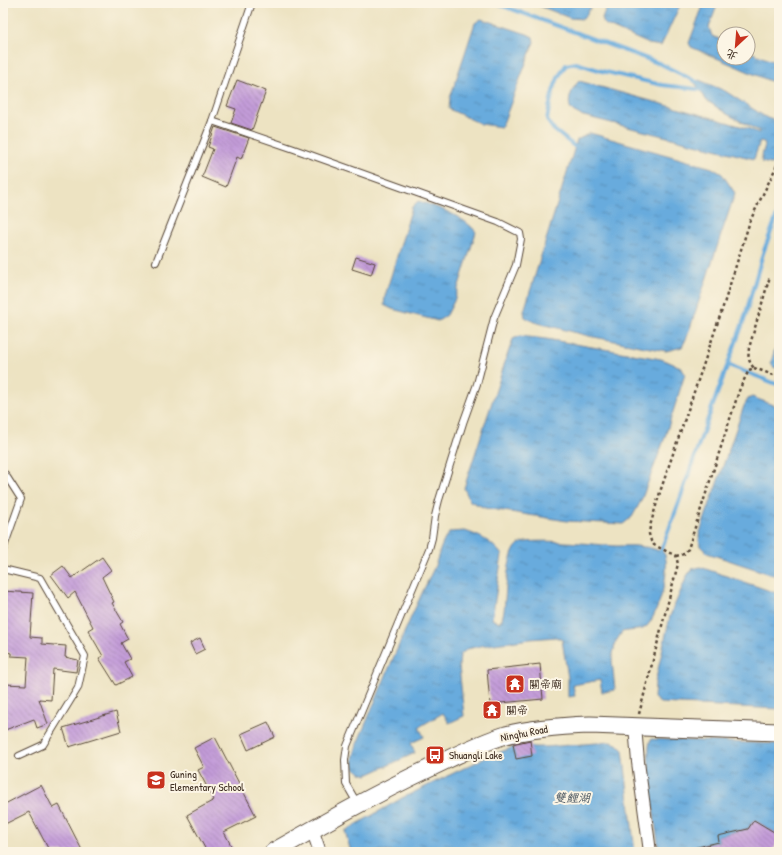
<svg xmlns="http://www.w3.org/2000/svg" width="782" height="855" font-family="'Patrick Hand','LXGW WenKai TC',sans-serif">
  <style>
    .water { fill: url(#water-ripples); stroke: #526a7e }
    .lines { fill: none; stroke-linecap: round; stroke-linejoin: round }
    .stream { stroke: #68abdd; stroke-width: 4 }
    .building { fill: url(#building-back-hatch) }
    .service-casing { stroke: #564637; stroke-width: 8 }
    .minor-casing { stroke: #564637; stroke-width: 14 }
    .secondary-casing { stroke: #564637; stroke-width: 19 }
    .path { stroke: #564637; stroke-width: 2.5; stroke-dasharray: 3 3; stroke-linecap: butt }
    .service { stroke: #fff; stroke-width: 6 }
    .minor { stroke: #fff; stroke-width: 12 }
    .secondary { stroke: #fff; stroke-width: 17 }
    .labels { text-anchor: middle; stroke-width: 4; stroke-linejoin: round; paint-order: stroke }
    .poi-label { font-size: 11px; fill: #3b2a1e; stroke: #fcf5e5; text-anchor: start }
    .street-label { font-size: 11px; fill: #3b2a1e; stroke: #fcf5e5 }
    .water-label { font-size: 12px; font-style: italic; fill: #4b5761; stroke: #fcf5e5 }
  </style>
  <defs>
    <pattern id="water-ripples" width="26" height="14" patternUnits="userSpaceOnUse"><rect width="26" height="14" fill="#68abdd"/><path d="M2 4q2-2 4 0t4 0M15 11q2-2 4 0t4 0" fill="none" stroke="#578bb3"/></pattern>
    <pattern id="building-back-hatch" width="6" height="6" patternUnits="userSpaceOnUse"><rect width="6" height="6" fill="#c39cd9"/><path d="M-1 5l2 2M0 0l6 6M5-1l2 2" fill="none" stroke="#a07faf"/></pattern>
  </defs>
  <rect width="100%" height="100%" fill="#fcf5e5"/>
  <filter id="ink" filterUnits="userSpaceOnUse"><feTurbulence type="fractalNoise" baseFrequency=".025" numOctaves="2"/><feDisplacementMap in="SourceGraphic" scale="8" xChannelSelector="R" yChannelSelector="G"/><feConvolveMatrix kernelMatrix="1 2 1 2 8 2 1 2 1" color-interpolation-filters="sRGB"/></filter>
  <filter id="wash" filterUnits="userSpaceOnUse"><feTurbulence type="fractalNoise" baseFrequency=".012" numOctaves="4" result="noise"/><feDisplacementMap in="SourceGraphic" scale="16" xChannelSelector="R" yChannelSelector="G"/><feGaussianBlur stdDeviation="0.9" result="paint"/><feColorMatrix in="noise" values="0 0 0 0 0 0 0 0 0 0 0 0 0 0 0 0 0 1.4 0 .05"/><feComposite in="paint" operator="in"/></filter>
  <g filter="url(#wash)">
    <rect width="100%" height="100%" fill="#ede3c2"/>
    <g class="water">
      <polygon points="532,3 592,3 590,9 583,19 570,18"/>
      <polygon points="608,3 681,3 661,46 649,44 604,24 602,18"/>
      <polygon points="704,3 718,3 709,27 712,36 724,41 724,58 748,58 748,51 772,61 779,59 779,81 770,81 691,47 689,43"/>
      <polygon points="481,19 527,34 533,37 534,42 504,121 501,127 481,124 449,109 450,98 475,23"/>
      <path d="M699,80L725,91L767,118L779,122V152L774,163L770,164L762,162L761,159L765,145L764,142L760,141L754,159L580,115C577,113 573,112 571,109C566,101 573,87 579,81L716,119L750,129L759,133V131L727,114L706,100L701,91L695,83Z"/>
      <polygon points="590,133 712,168 722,174 735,193 687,337 682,347 666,351 589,336 534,322 525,317 524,311 577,140"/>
      <path d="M418,201C436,206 465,217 476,232L454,301L447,315L438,321L392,309L384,305L385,296L412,207Z"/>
      <polygon points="520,336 546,339 661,359 681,367 685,374 664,440 641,501 632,517 623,524 567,521 485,508 470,501 464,488 509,350 513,339"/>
      <polygon points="779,336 779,369 773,367 771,362"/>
      <polygon points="752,397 779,407 779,577 707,553 700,546 699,535 744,406 748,399"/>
      <path d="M465,531C481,536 492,542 502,555L492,619L499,623L502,619L504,611C506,595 506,554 519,544C530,537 600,545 616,546C625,546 634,545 643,547C650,547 657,550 664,553C672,567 658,616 646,627C641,631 629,630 622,632L615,643L612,660L615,690L602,692L600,680L573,685L575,696L568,697V678L562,640L556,637L530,639L480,646L467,649L460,655L459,666L464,716L449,723L443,713L419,727L424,737L411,743L415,753L367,775L361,773L354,768L353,759L357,744C382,686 405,627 433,570C439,557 440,543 450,532Z"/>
      <polygon points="700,567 779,594 779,709 660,703 654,698 655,683 670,616 687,576 692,569"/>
      <path d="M651,739L779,744V835L754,820L748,829L718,836L719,842L700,846L701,849L687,852H659C657,832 643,753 651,739Z"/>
      <polygon points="610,742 617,744 623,750 635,852 351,852 345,831 402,798 487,757 514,747 545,747"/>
    </g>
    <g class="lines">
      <g class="stream">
        <polyline points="495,3 661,64 701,84"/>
        <path d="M579,150L553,129L547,120C550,101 554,80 566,65L576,63L602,71L662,85L705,90"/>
        <polyline points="728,365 779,385"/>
        <polyline points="659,556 678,505 702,435 744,320 763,253 779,210"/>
      </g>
    </g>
    <g id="blocks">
      <g class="building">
        <polygon points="237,80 266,91 252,130 231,123 236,109 227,106"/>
        <polygon points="215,127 249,138 241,159 237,157 226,187 202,177 213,149 208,147"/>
        <polygon points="356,257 375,263 371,275 352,269"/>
        <polygon points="102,557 111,570 102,577 114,602 112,603 123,622 120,624 128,639 121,643 130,659 124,662 132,677 116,685 99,658 103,656 88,630 93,627 75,592 68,598 51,575 63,566 72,578"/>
        <polygon points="3,591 33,593 30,637 42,638 42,644 66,646 65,657 78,660 76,672 53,669 51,700 39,699 48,724 37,728 34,719 5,730 3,724 5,684 26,685 28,657 11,656 11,653 3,651"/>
        <polygon points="200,638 205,649 195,654 190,643"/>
        <polygon points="540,664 543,699 490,704 487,670"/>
        <polygon points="116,712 121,731 69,747 63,728"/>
        <polygon points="268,722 275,737 248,750 241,734"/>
        <polygon points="215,737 256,816 224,832 233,849 227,852 207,852 187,815 214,800 198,770 204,767 194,748"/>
        <polygon points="530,740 532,756 516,759 513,744"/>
        <polygon points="41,785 53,808 59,805 83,852 50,852 29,812 3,825 3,805"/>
        <polygon points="754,820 779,835 779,840 772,852 694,852 693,848 719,842 718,836 748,829"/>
      </g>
    </g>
  </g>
  <g filter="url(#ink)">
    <use href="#blocks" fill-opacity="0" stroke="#564637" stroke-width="1"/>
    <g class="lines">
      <g class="service-casing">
        <g id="service">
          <polyline points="212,121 294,149 498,222 520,233 521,239 516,265 494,318 477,384 463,423 439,500 435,516 432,538 429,549 347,746 345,760 346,784 357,803"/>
          <polyline points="156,262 212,121 252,3"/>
          <polyline points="3,473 5,474 21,499 3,550"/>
          <polyline points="3,569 40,578 85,656 78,688 43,745 19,756"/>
        </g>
      </g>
      <g class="minor-casing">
        <g id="minor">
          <polyline points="635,726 638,762 650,852"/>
          <polyline points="312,829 320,852"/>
        </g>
      </g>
      <g class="secondary-casing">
        <path id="secondary" d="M273,852C324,823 375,794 428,769C453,757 479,743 506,735C532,728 563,726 590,725L779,732"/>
      </g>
      <g class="path">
        <polyline points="754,368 779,377"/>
        <path d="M676,556L684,554L688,549L740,388L749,370L754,368C748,361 748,357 749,348L770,276"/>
        <polyline points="639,714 678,564 676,556 654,545 651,541 649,534 650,526 661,489 722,310 750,221 779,161"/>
      </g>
      <use href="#service" class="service"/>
      <use href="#minor" class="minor"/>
      <use href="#secondary" class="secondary"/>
    </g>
  </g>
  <defs>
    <g id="temple-square" transform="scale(1)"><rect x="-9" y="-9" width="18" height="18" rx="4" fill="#c8321e" stroke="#fcf5e5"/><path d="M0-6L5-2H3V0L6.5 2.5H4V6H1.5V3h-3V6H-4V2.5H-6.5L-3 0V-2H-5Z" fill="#fff"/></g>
    <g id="bus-square" transform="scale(1)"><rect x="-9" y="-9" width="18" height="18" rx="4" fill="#c8321e" stroke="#fcf5e5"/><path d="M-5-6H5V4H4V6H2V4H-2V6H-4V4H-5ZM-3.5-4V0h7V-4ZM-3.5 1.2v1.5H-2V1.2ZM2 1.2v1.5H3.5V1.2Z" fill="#fff"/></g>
    <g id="school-square" transform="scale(1)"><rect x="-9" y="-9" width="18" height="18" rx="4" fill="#c8321e" stroke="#fcf5e5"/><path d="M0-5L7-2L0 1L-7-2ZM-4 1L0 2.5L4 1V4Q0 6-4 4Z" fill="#fff"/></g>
  </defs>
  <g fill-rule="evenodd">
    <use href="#temple-square" x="515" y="684"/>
    <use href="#temple-square" x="492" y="710"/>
    <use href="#bus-square" x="435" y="755"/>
    <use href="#school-square" x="156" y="780"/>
  </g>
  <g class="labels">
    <g class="poi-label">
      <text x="529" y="688">關帝廟</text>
      <text x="506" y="714">關帝</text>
      <text x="449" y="759">Shuangli Lake</text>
      <text x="170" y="778">Guning<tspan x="170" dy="13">Elementary School</tspan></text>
    </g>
    <g class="street-label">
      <text transform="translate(524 733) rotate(-11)" y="4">Ninghu Road</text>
    </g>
    <g class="water-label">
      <text x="572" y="802">雙鯉湖</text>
    </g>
  </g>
  <rect width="782" height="855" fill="none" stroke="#fcf5e5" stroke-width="16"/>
  <g transform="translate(736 46) rotate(206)"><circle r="19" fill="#fcf5e5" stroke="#afa495"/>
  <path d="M0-3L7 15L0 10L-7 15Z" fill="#c8321e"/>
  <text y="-6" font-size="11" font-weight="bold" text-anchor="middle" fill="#3b2a1e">北</text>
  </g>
</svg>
